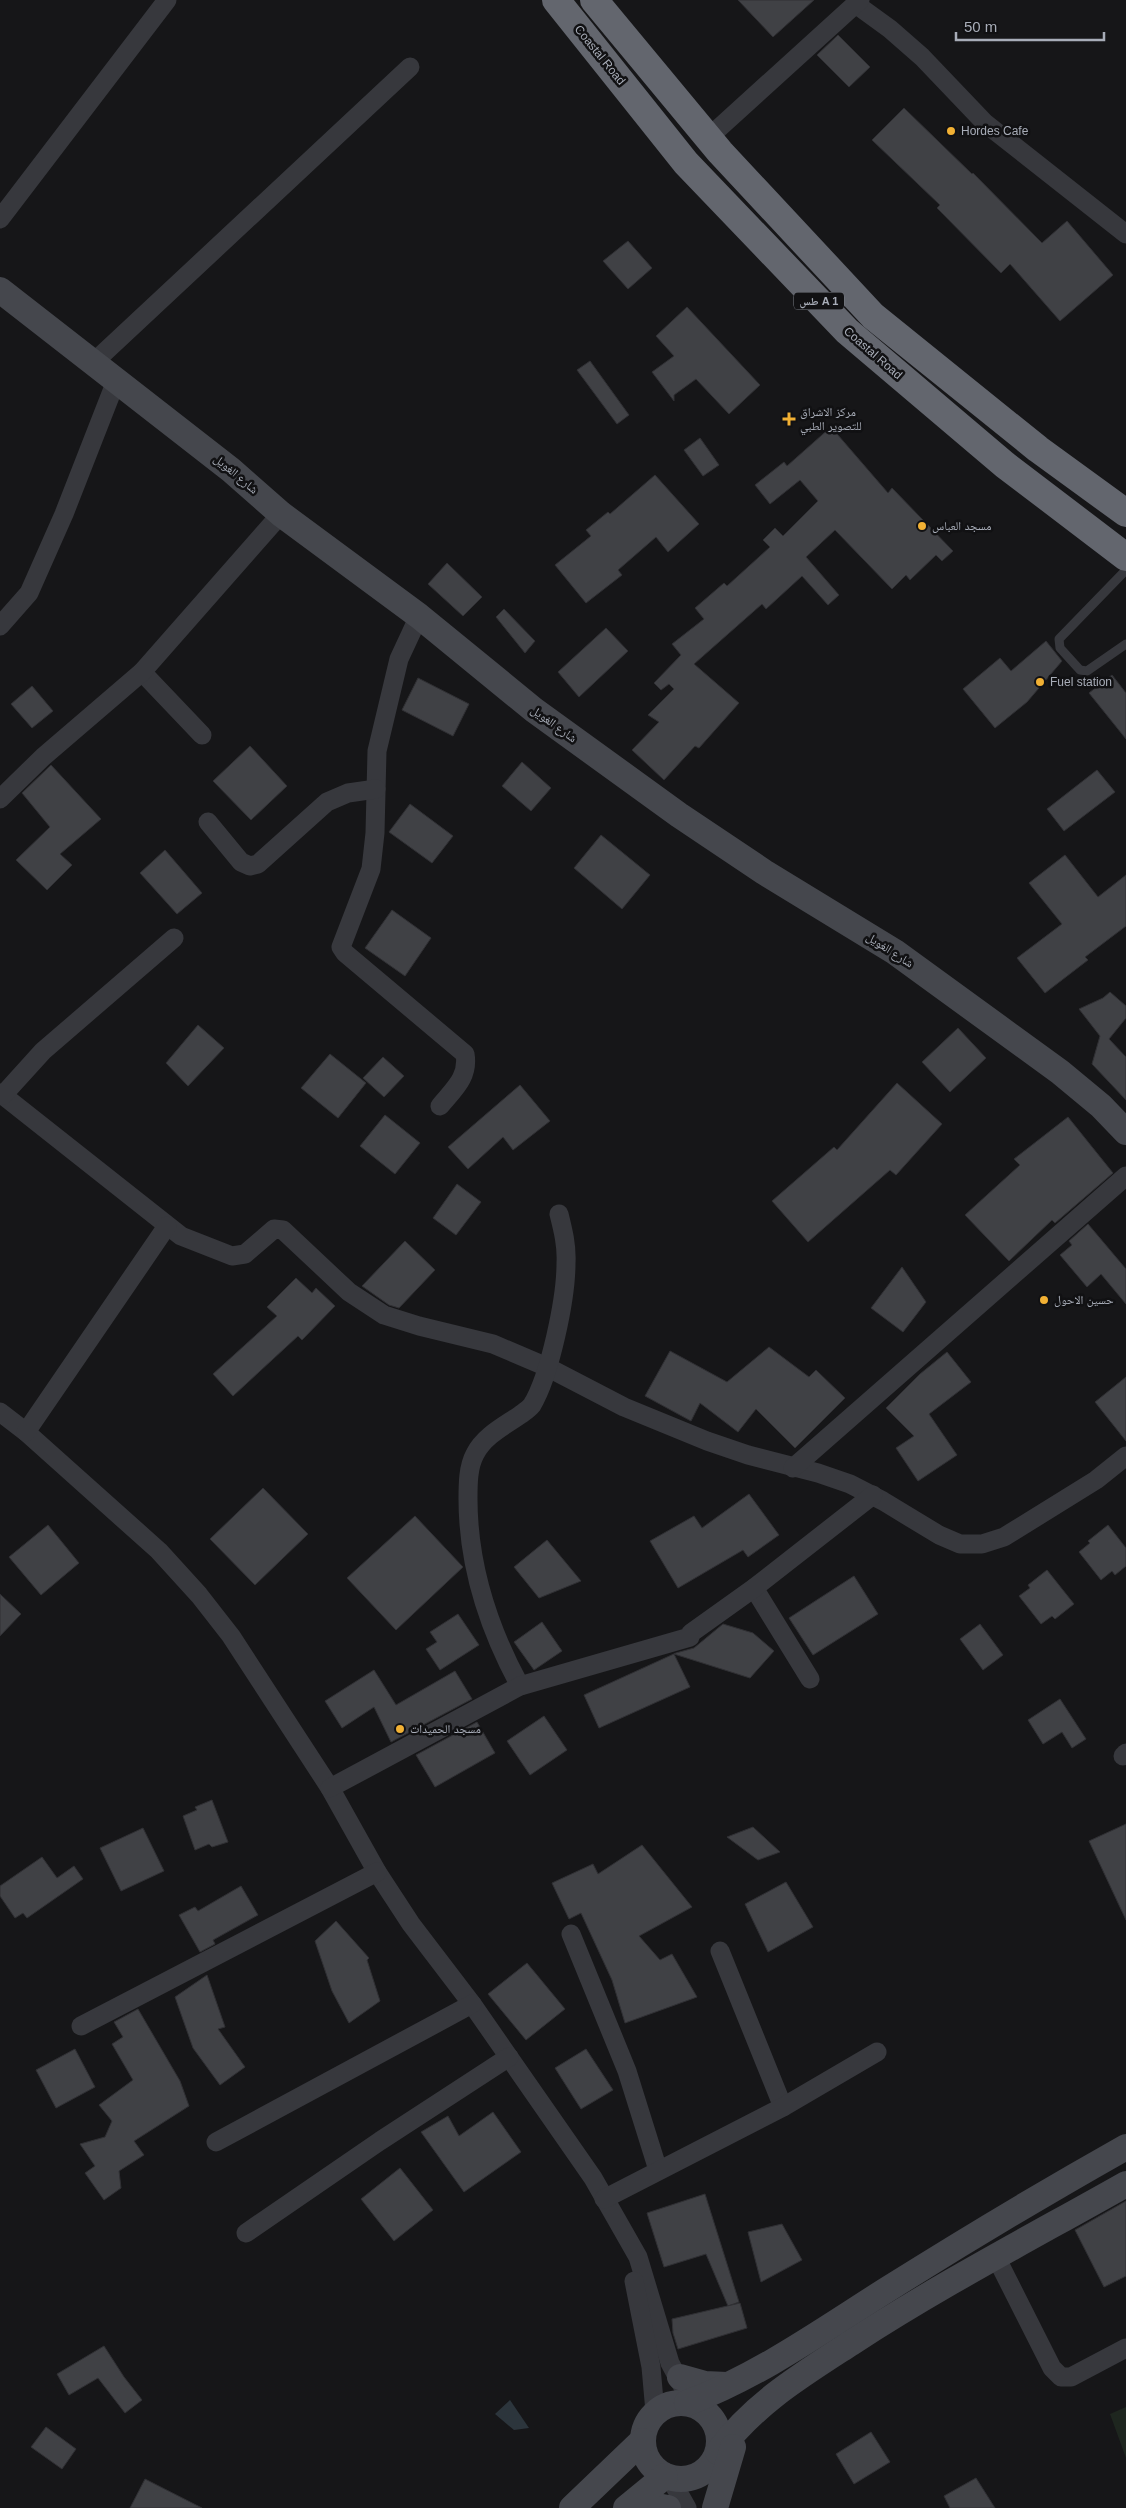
<svg xmlns="http://www.w3.org/2000/svg" width="1126" height="2508" font-family="Arial,'Noto Naskh Arabic',sans-serif">
  <style>
    .green { fill: #1e261f }
    .water { fill: #2c353c }
    .building { fill: #404145; stroke: #303034 }
    .lines { fill: none; stroke-linecap: round; stroke-linejoin: round }
    .lane { stroke: #37383d; stroke-width: 9 }
    .street { stroke: #37383d; stroke-width: 19 }
    .secondary { stroke: #45474d; stroke-width: 26 }
    .highway { stroke: #63666e; stroke-width: 28 }
    .poi-dot { fill: #f2b134; stroke: #111113; stroke-width: 2 }
    .labels { text-anchor: middle; stroke-width: 5; stroke-linejoin: round; paint-order: stroke }
    .shield { fill: #111113; stroke: #7b7e86; stroke-width: 1 }
    .shield-label { font-size: 11px; font-weight: bold; fill: #a8adb8 }
    .street-label { font-size: 12px; fill: #a8adb8; stroke: #111113 }
    .poi-label { font-size: 12px; fill: #a8adb8; stroke: #111113; text-anchor: start }
  </style>
  <rect width="100%" height="100%" fill="#161618"/>
  <polygon class="green" points="1126,2407 1126,2458 1110,2414"/>
  <polygon class="water" points="510,2400 529,2428 514,2430 495,2414"/>
  <g class="building">
    <polygon points="738,0 814,0 773,37"/>
    <polygon points="838,35 870,67 849,87 817,55"/>
    <polygon points="904,108 972,174 973,173 1042,243 1067,221 1113,275 1060,321 1010,264 1001,273 937,208 940,205 872,140"/>
    <polygon points="628,241 652,268 628,289 603,261"/>
    <polygon points="687,307 760,385 729,414 696,379 674,395 674,401 652,372 674,356 656,336"/>
    <polygon points="590,361 629,415 617,424 577,370"/>
    <polygon points="831,427 888,493 892,488 953,551 942,561 936,555 910,580 906,575 892,589 835,530 806,557 839,595 828,605 802,576 766,609 762,604 694,664 739,703 699,748 695,746 664,780 632,750 659,722 648,715 674,689 669,684 661,690 654,683 681,655 672,644 704,619 695,608 724,583 727,586 770,547 763,540 775,528 783,536 818,501 800,480 770,504 755,485 784,462 787,466"/>
    <polygon points="700,438 719,465 703,476 684,450"/>
    <polygon points="655,475 699,524 668,552 656,537 618,570 622,575 586,603 555,565 591,536 586,530 608,512 610,514"/>
    <polygon points="447,563 482,597 463,616 428,584"/>
    <polygon points="504,609 535,641 525,653 496,617"/>
    <polygon points="606,628 628,651 579,697 558,672"/>
    <polygon points="1046,641 1062,661 1027,702 995,728 963,689 1000,658 1011,671"/>
    <polygon points="1112,675 1126,693 1126,739 1089,693"/>
    <polygon points="418,678 469,704 453,736 402,710"/>
    <polygon points="32,686 53,711 32,728 11,704"/>
    <polygon points="250,746 287,786 251,820 213,781"/>
    <polygon points="522,762 551,788 531,811 502,786"/>
    <polygon points="51,765 101,819 60,854 72,865 47,890 16,860 50,827 22,793"/>
    <polygon points="1097,770 1115,792 1064,831 1047,809"/>
    <polygon points="410,804 453,836 432,863 389,832"/>
    <polygon points="601,835 650,875 622,909 574,868"/>
    <polygon points="165,850 202,893 177,914 140,873"/>
    <polygon points="1065,855 1098,897 1126,875 1126,926 1085,957 1088,960 1045,993 1017,958 1062,924 1029,883"/>
    <polygon points="392,910 431,938 405,976 365,948"/>
    <polygon points="1110,992 1126,1006 1126,1018 1109,1039 1126,1057 1126,1100 1092,1064 1100,1036 1079,1009 1103,998"/>
    <polygon points="198,1025 224,1048 188,1086 166,1063"/>
    <polygon points="958,1028 986,1058 950,1092 922,1062"/>
    <polygon points="330,1054 366,1083 338,1118 301,1088"/>
    <polygon points="383,1057 404,1076 384,1097 363,1078"/>
    <polygon points="897,1083 942,1124 896,1175 890,1170 808,1242 772,1201 834,1147 837,1150"/>
    <polygon points="520,1085 550,1121 513,1150 503,1137 468,1169 448,1147"/>
    <polygon points="385,1115 420,1143 395,1174 360,1146"/>
    <polygon points="1068,1117 1113,1173 1055,1223 1052,1220 1009,1261 965,1215 1020,1165 1014,1159"/>
    <polygon points="457,1184 481,1202 456,1235 433,1218"/>
    <polygon points="1088,1224 1126,1269 1126,1304 1101,1274 1087,1287 1060,1255 1072,1245 1069,1241"/>
    <polygon points="405,1241 435,1270 399,1308 389,1305 362,1286"/>
    <polygon points="902,1267 926,1302 903,1332 871,1308"/>
    <polygon points="296,1278 312,1293 316,1288 335,1306 302,1340 298,1336 233,1396 213,1374 277,1316 267,1307"/>
    <polygon points="769,1347 809,1377 816,1370 845,1398 795,1448 756,1409 738,1432 700,1403 691,1421 645,1396 670,1351 727,1382"/>
    <polygon points="947,1352 971,1382 929,1414 957,1455 918,1481 896,1448 914,1436 886,1408 920,1374"/>
    <polygon points="1126,1377 1126,1441 1095,1402"/>
    <polygon points="263,1488 308,1534 255,1585 210,1539"/>
    <polygon points="749,1494 779,1535 748,1557 743,1550 678,1588 650,1541 694,1516 702,1528"/>
    <polygon points="415,1516 463,1567 396,1630 347,1578"/>
    <polygon points="48,1525 79,1563 41,1595 9,1557"/>
    <polygon points="1108,1525 1126,1548 1126,1566 1115,1575 1112,1571 1101,1580 1079,1552 1090,1543 1088,1541"/>
    <polygon points="547,1540 581,1581 539,1598 514,1567"/>
    <polygon points="1047,1570 1074,1604 1055,1619 1052,1616 1041,1624 1019,1596 1030,1588 1028,1585"/>
    <polygon points="854,1576 878,1614 813,1655 789,1618"/>
    <polygon points="0,1594 21,1614 0,1636"/>
    <polygon points="458,1614 479,1645 440,1670 426,1649 437,1642 430,1632"/>
    <polygon points="542,1622 562,1651 534,1670 514,1642"/>
    <polygon points="723,1624 753,1633 774,1651 750,1678 674,1654 690,1687 599,1728 584,1695 676,1653 694,1648"/>
    <polygon points="980,1624 1003,1655 983,1670 960,1639"/>
    <polygon points="374,1670 396,1705 455,1671 472,1699 391,1742 374,1707 342,1728 325,1701"/>
    <polygon points="1060,1699 1086,1739 1072,1748 1062,1732 1043,1744 1028,1720"/>
    <polygon points="544,1716 567,1750 530,1775 507,1741"/>
    <polygon points="477,1722 495,1753 435,1787 416,1755"/>
    <polygon points="212,1800 228,1842 212,1847 209,1844 195,1850 183,1816 197,1810 195,1807"/>
    <polygon points="1126,1824 1126,1920 1089,1841"/>
    <polygon points="753,1827 780,1852 758,1860 727,1837"/>
    <polygon points="143,1828 164,1871 121,1891 100,1848"/>
    <polygon points="642,1845 692,1907 639,1936 660,1960 672,1954 697,1997 625,2023 612,1980 581,1913 569,1919 552,1883 593,1864 598,1874"/>
    <polygon points="42,1857 57,1878 74,1866 83,1879 27,1918 23,1913 15,1918 0,1896 0,1886"/>
    <polygon points="786,1882 813,1927 768,1952 745,1904"/>
    <polygon points="241,1886 258,1915 213,1940 215,1944 200,1952 179,1915 195,1907 198,1911"/>
    <polygon points="336,1921 369,1958 367,1960 380,2001 349,2023 332,1991 315,1941"/>
    <polygon points="527,1963 565,2009 526,2040 488,1994"/>
    <polygon points="207,1975 225,2027 218,2029 245,2067 220,2085 193,2048 175,1997"/>
    <polygon points="138,2009 180,2081 189,2106 134,2141 144,2155 119,2171 121,2188 104,2200 85,2173 95,2166 80,2144 105,2137 112,2121 99,2105 133,2080 112,2044 123,2037 114,2022"/>
    <polygon points="75,2049 95,2087 56,2108 36,2070"/>
    <polygon points="586,2049 613,2090 581,2109 555,2068"/>
    <polygon points="493,2112 521,2152 464,2192 421,2132 448,2116 459,2136"/>
    <polygon points="400,2168 433,2210 394,2241 361,2199"/>
    <polygon points="705,2194 739,2302 728,2306 706,2254 664,2267 647,2213"/>
    <polygon points="1126,2201 1126,2276 1104,2287 1075,2230"/>
    <polygon points="782,2224 802,2260 761,2282 748,2232"/>
    <polygon points="740,2303 747,2328 678,2349 673,2333 672,2319"/>
    <polygon points="104,2346 124,2377 142,2400 125,2413 98,2378 69,2395 57,2374"/>
    <polygon points="46,2427 76,2449 62,2469 31,2447"/>
    <polygon points="871,2432 890,2462 854,2484 836,2454"/>
    <polygon points="976,2478 995,2508 950,2508 944,2496"/>
    <polygon points="145,2479 202,2508 130,2508"/>
  </g>
  <g class="lines">
    <polyline class="lane" points="1126,570 1059,639 1060,648 1080,670 1087,671 1126,644"/>
    <g class="street">
      <polyline points="857,5 890,29 922,57 985,123 1126,234"/>
      <polyline points="708,138 860,0"/>
      <polyline points="0,219 167,0"/>
      <polyline points="93,363 410,67"/>
      <path d="M419,616L399,659L377,751L375,833L371,869L341,947L345,953L465,1054C469,1077 454,1089 440,1106"/>
      <polyline points="0,626 29,593 64,514 116,381"/>
      <polyline points="142,672 202,735"/>
      <polyline points="0,799 43,757 142,672 281,514"/>
      <polyline points="208,822 241,862 250,866 258,864 327,802 348,793 376,789"/>
      <polyline points="0,1093 181,1236 232,1256 245,1254 274,1229 283,1230 349,1292 384,1315 419,1326 493,1344 547,1367 624,1407 707,1441 748,1455 818,1473 850,1484 883,1501 939,1535 960,1544 982,1544 1004,1537 1096,1480 1126,1456"/>
      <polyline points="3,1095 43,1051 174,938"/>
      <polyline points="0,1412 26,1432 159,1551 199,1595 231,1636 330,1788 377,1872 411,1924 472,2004 593,2178 638,2257 670,2363 684,2389"/>
      <polyline points="26,1432 167,1226"/>
      <polyline points="793,1468 1126,1176"/>
      <polyline points="754,1588 810,1679"/>
      <path d="M520,1686C489,1629 468,1564 468,1499C468,1484 468,1467 475,1454C484,1436 504,1426 520,1415C524,1412 529,1409 532,1405C550,1375 566,1299 566,1263C567,1246 563,1230 559,1214"/>
      <polyline points="1123,1756 1126,1753"/>
      <polyline points="330,1788 520,1686 690,1637 691,1633 754,1588 873,1495"/>
      <polyline points="571,1934 627,2071 658,2170"/>
      <polyline points="720,1951 783,2107"/>
      <polyline points="81,2026 377,1872"/>
      <polyline points="216,2142 472,2004"/>
      <polyline points="604,2199 783,2107 877,2052"/>
      <polyline points="246,2233 380,2141 509,2057"/>
      <polyline points="996,2257 1052,2368 1061,2377 1071,2377 1126,2348"/>
      <polyline points="634,2281 651,2367 655,2412"/>
      <polyline points="670,2478 687,2508"/>
    </g>
    <g class="secondary">
      <polyline points="0,290 231,470 281,514 419,616 534,710 679,815 764,872 895,952 1060,1072 1101,1106 1126,1132"/>
      <polyline points="680,2377 705,2384 727,2385"/>
      <circle cx="681" cy="2441" r="38"/>
      <path d="M687,2403C759,2376 823,2330 888,2289C966,2240 1046,2192 1126,2147"/>
      <path d="M718,2452C755,2403 800,2376 851,2343C940,2285 1034,2236 1126,2184"/>
      <polyline points="629,2506 651,2505 668,2508"/>
      <polyline points="572,2508 642,2441"/>
      <polyline points="626,2508 665,2476"/>
      <polyline points="715,2508 733,2447"/>
    </g>
    <g class="highway">
      <polyline points="556,0 686,163 847,331 1005,465 1126,557"/>
      <polyline points="594,0 720,152 873,316 1038,449 1126,513"/>
    </g>
  </g>
  <g class="poi-dot">
    <circle cx="951" cy="131" r="5"/>
    <path d="M786.5 411.5h5v5h5v5h-5v5h-5v-5h-5v-5h5z"/>
    <circle cx="922" cy="526" r="5"/>
    <circle cx="1040" cy="682" r="5"/>
    <circle cx="1044" cy="1300" r="5"/>
    <circle cx="400" cy="1729" r="5"/>
  </g>
  <g class="labels">
    <rect class="shield" x="794" y="292.5" width="50" height="17" rx="4"/>
    <g class="shield-label">
      <text x="819" y="305">طس A 1</text>
    </g>
    <g class="street-label">
      <text transform="translate(600 55) rotate(51)" y="4">Coastal Road</text>
      <text transform="translate(873 353) rotate(41)" y="4">Coastal Road</text>
      <text transform="translate(236 474) rotate(40)" y="4">شارع الغويل</text>
      <text transform="translate(554 724) rotate(36)" y="4">شارع الغويل</text>
      <text transform="translate(890 950) rotate(33)" y="4">شارع الغويل</text>
    </g>
    <g class="poi-label">
      <text x="961" y="135">Hordes Cafe</text>
      <text x="800" y="416">مركز الاشراق<tspan x="800" dy="14">للتصوير الطبي</tspan></text>
      <text x="932" y="530">مسجد العباس</text>
      <text x="1050" y="686">Fuel station</text>
      <text x="1054" y="1304">حسين الاحول</text>
      <text x="410" y="1733">مسجد الحميدات</text>
    </g>
  </g>
  <path d="M956 32v8h148v-8" fill="none" stroke="#a8adb8" stroke-width="2.5"/>
  <text x="964" y="32" font-size="15" fill="#a8adb8" stroke="#111113" stroke-width="4" paint-order="stroke">50 m</text>
</svg>
